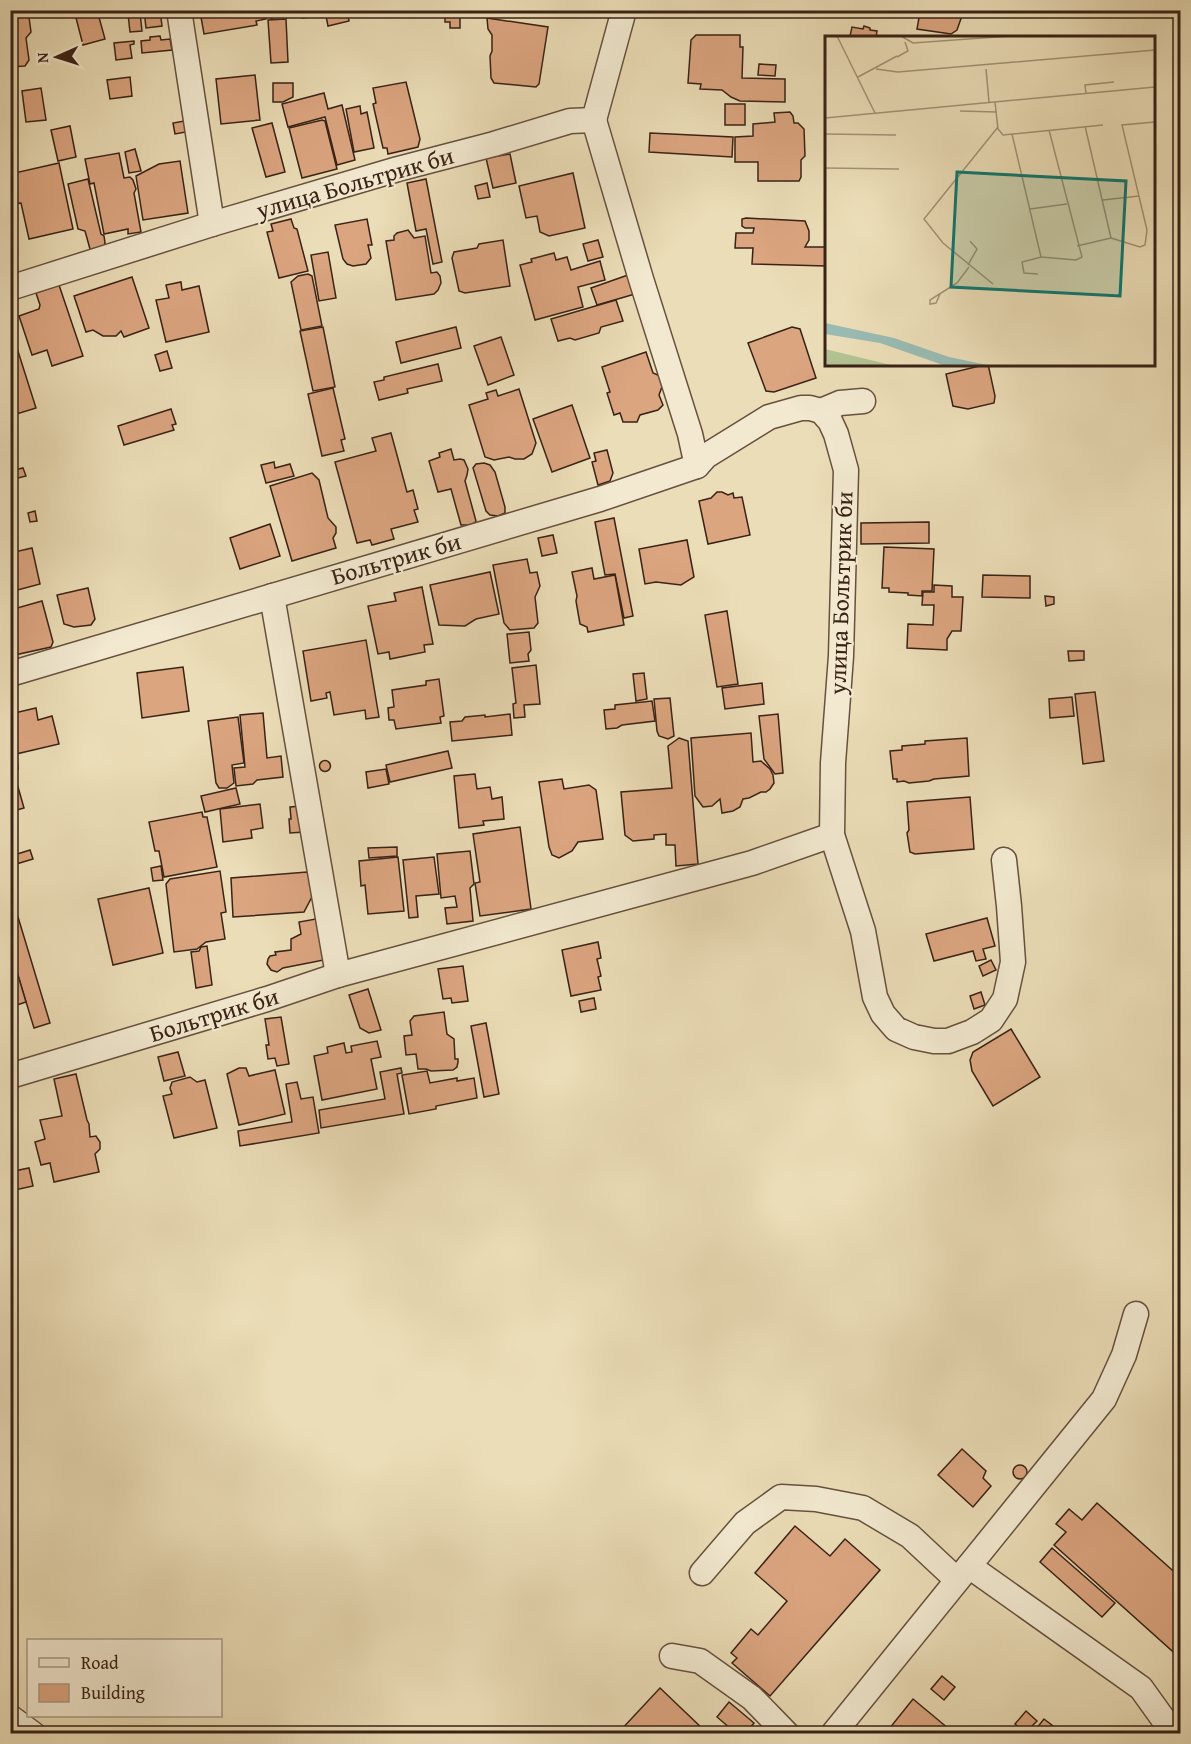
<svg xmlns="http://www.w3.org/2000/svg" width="1191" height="1744" font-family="'Gentium Book Plus',serif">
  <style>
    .building { fill: #dba580; stroke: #392216; stroke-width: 1.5 }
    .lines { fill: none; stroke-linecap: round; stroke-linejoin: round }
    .street-casing { stroke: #66513e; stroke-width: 27 }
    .street { stroke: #f2e9d0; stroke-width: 24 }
    .labels { text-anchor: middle; stroke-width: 4.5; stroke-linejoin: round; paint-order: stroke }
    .street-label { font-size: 24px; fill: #392216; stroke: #f2e9d0 }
    .inset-road { fill: none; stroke: #a49277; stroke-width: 1.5 }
    .view { fill: #0f766e; fill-opacity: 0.15; stroke: #0f766e; stroke-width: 3 }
    .inset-edge { fill: none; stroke: #392216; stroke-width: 3 }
  </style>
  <rect width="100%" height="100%" fill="#ebddb7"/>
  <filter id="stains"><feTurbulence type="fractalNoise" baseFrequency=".00333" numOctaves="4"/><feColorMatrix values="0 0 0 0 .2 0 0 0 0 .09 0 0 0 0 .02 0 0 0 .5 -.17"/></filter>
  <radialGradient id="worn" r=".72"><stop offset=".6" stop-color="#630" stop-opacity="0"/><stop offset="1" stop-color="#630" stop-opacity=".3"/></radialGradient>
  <g class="building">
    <polygon points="10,10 28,10 31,32 26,38 29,60 25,66 10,67"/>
    <polygon points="74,10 97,10 105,39 83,45"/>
    <polygon points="144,10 160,10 162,26 146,28"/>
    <polygon points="221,10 265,10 266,19 256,21 257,25 204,34 201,17 221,13"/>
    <polygon points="270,10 296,10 296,13 271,18"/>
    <polygon points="310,10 311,17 302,18 301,11"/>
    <polygon points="331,10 347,10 349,21 328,26 326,16 332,15"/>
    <polygon points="445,10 460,10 460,28 450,28 450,22 445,22"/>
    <polygon points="964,10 957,30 951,34 917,29 920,12 930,14 938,11 942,13 945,10"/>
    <polygon points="140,13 142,31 130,32 128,14"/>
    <polygon points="487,18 548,27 539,84 536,87 494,83 491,78 490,56 492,51 492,35 488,29"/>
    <polygon points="286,19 288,62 271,63 268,20"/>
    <polygon points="864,26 870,28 870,30 877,31 876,38 850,36 852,27 863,29"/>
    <polygon points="696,35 740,35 740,47 743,47 742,78 785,79 785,102 740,101 731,97 722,90 700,89 701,84 688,83 691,40"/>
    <polygon points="160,36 161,40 170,39 172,50 142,53 141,41 150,40 150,37"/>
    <polygon points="134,41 134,44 130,45 132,58 116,60 114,43"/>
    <polygon points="759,64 776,65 775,76 758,75"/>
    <polygon points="255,75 260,120 221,124 216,79"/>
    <polygon points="130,77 132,96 110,99 107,80"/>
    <polygon points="406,82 420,139 418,147 388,154 387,148 383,148 373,104 376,103 373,88"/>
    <polygon points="273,83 293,83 293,97 283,102 273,102"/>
    <polygon points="41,88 46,120 26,122 22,91"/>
    <polygon points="324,93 328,109 342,105 355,160 337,165 325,117 288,127 282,104"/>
    <rect x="725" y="104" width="20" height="21"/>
    <polygon points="360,106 361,114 367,112 374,148 354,152 346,109"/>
    <polygon points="790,112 793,116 794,123 798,123 804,129 805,156 801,160 801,177 799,181 758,181 758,162 735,162 735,137 753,136 753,124 775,122 774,113"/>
    <polygon points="322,120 325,121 337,169 302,178 289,128"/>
    <polygon points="184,121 186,132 175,134 173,123"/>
    <polygon points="272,123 285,172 266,177 252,128"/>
    <polygon points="70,126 76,157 58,161 51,130"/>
    <polygon points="650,133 733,137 732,157 649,152"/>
    <polygon points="135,149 141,171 129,173 125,152"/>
    <polygon points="119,153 124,178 130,177 133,180 136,189 134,193 141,232 128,234 128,229 104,234 94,183 90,184 85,159"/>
    <polygon points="510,154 516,183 493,188 486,158"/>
    <polygon points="180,161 188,213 143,220 136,176 159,164"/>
    <polygon points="59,163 73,229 29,239 21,203 10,204 10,174"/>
    <polygon points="573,173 585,228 549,236 540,232 537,216 526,218 519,186"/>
    <polygon points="88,179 101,234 104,236 105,243 103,249 93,251 90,249 85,231 78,229 68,184"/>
    <polygon points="426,179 442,262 433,264 426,229 416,231 407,183"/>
    <polygon points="487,183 490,197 478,199 475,186"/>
    <polygon points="746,218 805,221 809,231 809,240 805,247 826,247 826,266 752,264 753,248 735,248 736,233 753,233 754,228 745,228 742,226 742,219"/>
    <polygon points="291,219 294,228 297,229 308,271 279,278 267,232 273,231 271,224"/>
    <polygon points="367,219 372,245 368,245 371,258 366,264 353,266 347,264 343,259 335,225"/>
    <polygon points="408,230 414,238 425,236 431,273 437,272 440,276 441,283 438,290 434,294 396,300 386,241 394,240 394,236 397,233"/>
    <polygon points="503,240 510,286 465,293 459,291 452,258 454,252 477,248 479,244"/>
    <polygon points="598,240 603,257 588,261 583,244"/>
    <polygon points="328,252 336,298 319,301 311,255"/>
    <polygon points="554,253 556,260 567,257 571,270 600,261 605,280 578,287 583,307 535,320 520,265 532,262 531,259"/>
    <polygon points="308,274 312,276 322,326 301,330 291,282 298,276"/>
    <polygon points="628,275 635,294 597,305 591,288"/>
    <polygon points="132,277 149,328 124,337 121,331 116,336 103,336 93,330 86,332 74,296"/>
    <polygon points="181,282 182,290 199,286 209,332 166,342 156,300 169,298 166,285"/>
    <polygon points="59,285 83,356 52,366 47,350 32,355 19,316 39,309 40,305 36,293"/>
    <polygon points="616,300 623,321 601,327 599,333 575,340 570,338 558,341 551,319"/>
    <polygon points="10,326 36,408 10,416"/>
    <polygon points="323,327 335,387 313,391 300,331"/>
    <polygon points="456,327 461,348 401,363 396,342"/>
    <polygon points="792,327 800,329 816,378 774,392 766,391 748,343"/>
    <polygon points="501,337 514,375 488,385 474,346"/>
    <polygon points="167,351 172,368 160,371 155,355"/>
    <polygon points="646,352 653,373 658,375 663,384 659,395 663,405 658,410 640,415 637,422 623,422 620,413 614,415 607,393 610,392 602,367"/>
    <polygon points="438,364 442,381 407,389 408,393 379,400 374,382 384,380 384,377"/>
    <polygon points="988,364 995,396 994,403 968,409 953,406 946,374"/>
    <polygon points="333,388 345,439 341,440 344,451 322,456 308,394"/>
    <polygon points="519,389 536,443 532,454 524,459 515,459 509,457 494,460 485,457 469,405 488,399 486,393 496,390 498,396"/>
    <polygon points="572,405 590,458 552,472 533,419"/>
    <polygon points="171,409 176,424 172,425 174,430 124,445 118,426"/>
    <polygon points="391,433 407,492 413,490 418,509 414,510 418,522 391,529 394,539 372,545 370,540 357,543 335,462 376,451 372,438"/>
    <polygon points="451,449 454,460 460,459 464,460 468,469 467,475 465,481 476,521 473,525 461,525 451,489 438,492 429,461 440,457 439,453"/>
    <polygon points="607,450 613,473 610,481 598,485 592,462 596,461 594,453"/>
    <polygon points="274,462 275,468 290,464 294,476 266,483 261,465"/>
    <polygon points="484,463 490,465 495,472 505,507 505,513 498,516 490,515 486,511 473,468 476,464"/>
    <polygon points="23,468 26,476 10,480 10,471"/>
    <polygon points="312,473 319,480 328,518 336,527 336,533 333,538 336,548 292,561 270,486"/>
    <polygon points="717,492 722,492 728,495 733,493 734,498 742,497 750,535 708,544 699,501 711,498"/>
    <polygon points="35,511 37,521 30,522 28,513"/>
    <polygon points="614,518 633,616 624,618 615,574 605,575 595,522"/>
    <polygon points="929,522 929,543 861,544 861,523"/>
    <polygon points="270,524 280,556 240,569 230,538"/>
    <polygon points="553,535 557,553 542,556 538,538"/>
    <polygon points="687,540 694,577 681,585 656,582 645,584 639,549"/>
    <polygon points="884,547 934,549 932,591 922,591 922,596 908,595 908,593 889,592 889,588 882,588"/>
    <polygon points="32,548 40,584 10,592 10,553"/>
    <polygon points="527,559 530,573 537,572 540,586 535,597 538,623 534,628 510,630 504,623 493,565"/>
    <polygon points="592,568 594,579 615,575 624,625 588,632 587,627 580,624 576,601 577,596 572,572"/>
    <polygon points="490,572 499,614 476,619 465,626 439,625 430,585"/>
    <polygon points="983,575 1030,576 1030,598 982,597"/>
    <polygon points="934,585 952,586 952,597 963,597 961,631 952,631 947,639 947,650 907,648 908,624 933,625 934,605 922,605 923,592 934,592"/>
    <polygon points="422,587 433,644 424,645 425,652 390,659 389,652 378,654 368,606 396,601 394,593"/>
    <polygon points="88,588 95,619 91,625 74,627 64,624 57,595"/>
    <polygon points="1045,596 1054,597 1054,604 1046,606"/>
    <polygon points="42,601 53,642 51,647 10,656 10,610"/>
    <polygon points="727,611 738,684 717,687 705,615"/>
    <polygon points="529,632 531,650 528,654 529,661 510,663 507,634"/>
    <polygon points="366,640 379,717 366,719 365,710 334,715 330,692 326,693 327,698 311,701 303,651"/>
    <polygon points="1068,651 1084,651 1084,660 1069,661"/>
    <polygon points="536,665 540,704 524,705 525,717 514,718 513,704 516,703 512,668"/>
    <polygon points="183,667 189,711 142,718 137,673"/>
    <polygon points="644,673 647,699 636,701 633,674"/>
    <polygon points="439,679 444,716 440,717 441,723 396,729 394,720 389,720 388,708 394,707 392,690 426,685 426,681"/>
    <polygon points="762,683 764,704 725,709 722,688"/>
    <polygon points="1095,692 1104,761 1083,764 1075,694"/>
    <polygon points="1072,697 1074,716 1050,718 1049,699"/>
    <polygon points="670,698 674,736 668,739 659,736 657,731 654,699"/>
    <polygon points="652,701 655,721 622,725 617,728 606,729 604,710 615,709 615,705"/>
    <polygon points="36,708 38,720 52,716 59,744 16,754 10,728 10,714"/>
    <polygon points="263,713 267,758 281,756 283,777 257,780 253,784 236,786 234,768 245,767 240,715"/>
    <polygon points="510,714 512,735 452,741 450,722 462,721 465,717 485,715 485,717"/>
    <polygon points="778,714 783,773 775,774 764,759 759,716"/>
    <polygon points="238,717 244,763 232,765 234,783 227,788 219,788 216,783 208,721"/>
    <polygon points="751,733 753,762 761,761 770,769 773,775 774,783 770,789 766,792 761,792 749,798 743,799 740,807 733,811 722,813 720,799 712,806 703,807 695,796 691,738"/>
    <polygon points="679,738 688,741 698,864 676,866 675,845 666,845 666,834 654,835 654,839 633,841 625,835 621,792 672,788 668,746"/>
    <polygon points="967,738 969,776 934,779 929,781 909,783 904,781 897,782 897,779 893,779 890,751 902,750 902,746 925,744 925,741"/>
    <polygon points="10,743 13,754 17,757 18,769 10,778"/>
    <polygon points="448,751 452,768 390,782 386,765"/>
    <circle cx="325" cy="766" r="5.5"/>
    <polygon points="386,769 389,784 368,788 366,772"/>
    <polygon points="475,774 477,789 490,787 492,799 502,797 504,819 483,821 484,825 459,828 454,776"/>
    <polygon points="562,779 564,789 589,785 596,790 603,839 578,842 572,851 559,858 552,855 549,847 539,782"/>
    <polygon points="16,780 24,808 10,812 10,781"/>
    <polygon points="236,788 240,804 205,812 201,796"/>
    <polygon points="970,797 974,849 915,854 910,852 907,833 909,830 907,802"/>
    <polygon points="260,804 263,828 251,830 252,838 223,842 220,809"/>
    <polygon points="301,806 304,832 290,833 289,819 291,819 290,807"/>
    <polygon points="202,812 203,817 207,817 217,867 164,877 159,851 155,851 149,822"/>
    <polygon points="520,827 531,909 480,916 475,883 480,882 473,834"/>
    <polygon points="397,847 397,856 369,858 368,848"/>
    <polygon points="30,850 33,859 13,865 11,856"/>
    <polygon points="470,851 474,884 470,888 473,921 447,924 445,908 457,907 455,896 441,898 437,854"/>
    <polygon points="398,857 404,911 368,914 365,885 361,886 359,861"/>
    <polygon points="434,857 439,894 416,896 418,917 409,918 403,860"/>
    <polygon points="161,866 163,880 153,881 151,868"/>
    <polygon points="220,871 226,912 221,913 225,939 206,942 197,949 174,952 166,884 170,879"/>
    <polygon points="307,872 315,891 304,912 233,917 231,878"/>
    <polygon points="149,888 163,953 113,965 98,899"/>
    <polygon points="18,917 50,1023 34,1028 10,949 10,919"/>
    <polygon points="321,918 329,959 283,968 277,972 271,970 267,964 268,959 270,956 276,955 275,952 291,950 291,939 301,934 299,922"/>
    <polygon points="987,918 995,946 983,949 986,959 976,961 973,951 934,961 926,934"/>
    <polygon points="598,942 601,958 597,959 601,976 598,977 601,990 571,996 562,950"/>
    <polygon points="207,946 212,985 196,988 191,952 199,951 201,947"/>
    <polygon points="991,960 996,970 983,976 979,966"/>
    <polygon points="14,962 26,1002 14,1006 10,1011 10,963"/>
    <polygon points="463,966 468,1001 452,1003 451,998 443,999 438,969"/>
    <polygon points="368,989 381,1030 369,1033 360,1028 349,995"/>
    <polygon points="981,992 985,1005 974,1009 970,996"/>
    <polygon points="594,998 596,1009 581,1012 579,1001"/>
    <polygon points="444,1012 447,1034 454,1039 455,1059 458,1059 458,1062 457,1067 453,1070 431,1071 426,1069 418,1069 416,1054 406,1055 404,1036 412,1035 410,1021 414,1016"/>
    <polygon points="281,1017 289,1064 277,1066 275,1058 268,1059 266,1045 269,1045 265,1019"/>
    <polygon points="486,1023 499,1094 484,1097 471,1026"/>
    <polygon points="1011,1029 1040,1077 993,1106 972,1071 970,1060 973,1052"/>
    <polygon points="377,1041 381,1057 371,1059 377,1089 322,1100 314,1056 328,1053 327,1047 344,1043 346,1053 352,1052 351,1046"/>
    <polygon points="178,1052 185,1076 164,1081 158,1057"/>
    <polygon points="239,1068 246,1068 249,1076 275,1070 285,1114 239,1125 227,1074"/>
    <polygon points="401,1068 402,1073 397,1074 404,1114 321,1128 319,1110 385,1099 380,1072"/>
    <polygon points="427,1071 430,1083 457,1078 457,1081 474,1078 477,1098 436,1106 436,1109 409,1114 402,1075"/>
    <polygon points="76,1074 87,1120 89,1124 90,1137 96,1136 100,1142 100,1149 95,1154 99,1172 54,1182 50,1163 41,1165 35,1142 45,1139 40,1120 62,1116 54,1079"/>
    <polygon points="190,1077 197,1082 205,1080 217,1128 174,1138 163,1096 172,1094 170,1088 172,1082"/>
    <polygon points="297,1082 301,1099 313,1097 319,1133 240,1146 238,1131 292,1122 286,1084"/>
    <polygon points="10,1154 14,1171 29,1168 33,1186 10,1191"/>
    <polygon points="962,1449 986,1471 983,1478 991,1486 973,1507 938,1475"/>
    <circle cx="1020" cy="1472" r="7"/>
    <polygon points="1097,1503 1180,1577 1180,1658 1054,1545 1066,1532 1056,1524 1069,1509 1082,1520"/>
    <polygon points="795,1526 830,1556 845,1539 880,1570 770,1696 732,1663 737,1658 731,1653 751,1629 758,1635 787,1601 755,1573"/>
    <polygon points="1052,1548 1115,1603 1102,1617 1040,1562"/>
    <polygon points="942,1676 955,1687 944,1700 931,1689"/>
    <polygon points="660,1688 706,1732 705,1734 621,1734 619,1732"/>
    <polygon points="913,1699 955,1734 885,1734"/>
    <polygon points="729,1702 754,1723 745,1734 737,1734 717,1717"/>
    <polygon points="1026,1711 1037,1721 1025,1733 1015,1724"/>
    <polygon points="1044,1719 1053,1726 1047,1734 1032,1734"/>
  </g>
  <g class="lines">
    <g class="street-casing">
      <g id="street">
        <polyline points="179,10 212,224"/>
        <polyline points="594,120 641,279 690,434 697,466"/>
        <polyline points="594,120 624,10"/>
        <polyline points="10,288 212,224 398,169 494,144 570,121 594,120"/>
        <polyline points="821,411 840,403 863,401"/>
        <polyline points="272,596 338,975"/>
        <polyline points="10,674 600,499 697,466 706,456 769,417 801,408 810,408 821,411 830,421 836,434 846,470 841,656 833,763 832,835 863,931 875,997 883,1014 896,1029 914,1037 934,1041 948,1041 972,1032 991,1020 1005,999 1013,962 1009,906 1004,860"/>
        <polyline points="10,1076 267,999 338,975 752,863 832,835"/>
        <polyline points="969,1566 1141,1688 1174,1734"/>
        <polyline points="702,1573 745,1523 781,1497 816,1499 863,1508 910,1536 957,1580"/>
        <polyline points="672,1656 700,1661 752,1698 787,1734"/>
        <polyline points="10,1717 33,1734"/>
        <polyline points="833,1734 1104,1399 1124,1355 1136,1314"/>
      </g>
    </g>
    <use href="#street" class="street"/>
  </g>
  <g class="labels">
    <g class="street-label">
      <text transform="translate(355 183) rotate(-16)" y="8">улица Больтрик би</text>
      <text transform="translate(396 559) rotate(-16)" y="8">Больтрик би</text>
      <text transform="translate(841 593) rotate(-88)" y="8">улица Больтрик би</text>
      <text transform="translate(214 1015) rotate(-17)" y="8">Больтрик би</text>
    </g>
  </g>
  <g transform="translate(825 36)">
    <rect width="330" height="330" fill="#ebddb7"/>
    <path d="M0,313L66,329L68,330H0Z" fill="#b2c292"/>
    <path d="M0,287L69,302L124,321L167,330H121L55,307L0,298Z" fill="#99bbb3"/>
    <path class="inset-road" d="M12,0L50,77M76,0L88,7L185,0M72,21L83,15L80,6M51,33L73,36L330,14M161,33L164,66M33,41L72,20M261,57L260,49L289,46M170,66L173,93L178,99L278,89M135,75L171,76M0,82L330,51M260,90L286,202M0,98L71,99M187,98L216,221M0,132L74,133M278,164L314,160M205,173L242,168M286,202L315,211L320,209L322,194L297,89L330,86M252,210L286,202M143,229L152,213L145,205M213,238L199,237L197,226L216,221L251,224L257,221L224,94M168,248L118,207L99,183L173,91M115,258L111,267L105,268V264L132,247L144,231"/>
    <path class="view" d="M132,136L301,145L295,260L126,251Z"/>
    <rect width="330" height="330" class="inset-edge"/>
  </g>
  <rect width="1191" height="1744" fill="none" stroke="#ebddb7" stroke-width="36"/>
  <rect x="12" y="12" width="1167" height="1720" fill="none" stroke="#392216" stroke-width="3"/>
  <rect x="18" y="18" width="1155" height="1708" fill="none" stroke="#392216" stroke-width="1.5"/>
  <rect x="27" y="1639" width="195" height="78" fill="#f2e9d0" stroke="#a89986" stroke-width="1.5"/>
  <rect x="39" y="1658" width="30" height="9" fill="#f2e9d0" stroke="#a89986" stroke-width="1.5"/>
  <text x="81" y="1669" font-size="18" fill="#392216">Road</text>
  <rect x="39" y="1684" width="30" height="18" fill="#dba580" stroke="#a89986" stroke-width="1.5"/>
  <text x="81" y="1699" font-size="18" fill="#392216">Building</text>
  <g transform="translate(57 57) rotate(267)" stroke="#f2e9d0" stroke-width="4.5" paint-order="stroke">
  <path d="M0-4.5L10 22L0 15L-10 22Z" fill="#392216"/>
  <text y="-9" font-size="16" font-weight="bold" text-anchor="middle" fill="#392216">N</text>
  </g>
  <rect width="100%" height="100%" filter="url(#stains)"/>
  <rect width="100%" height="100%" fill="url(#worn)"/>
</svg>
